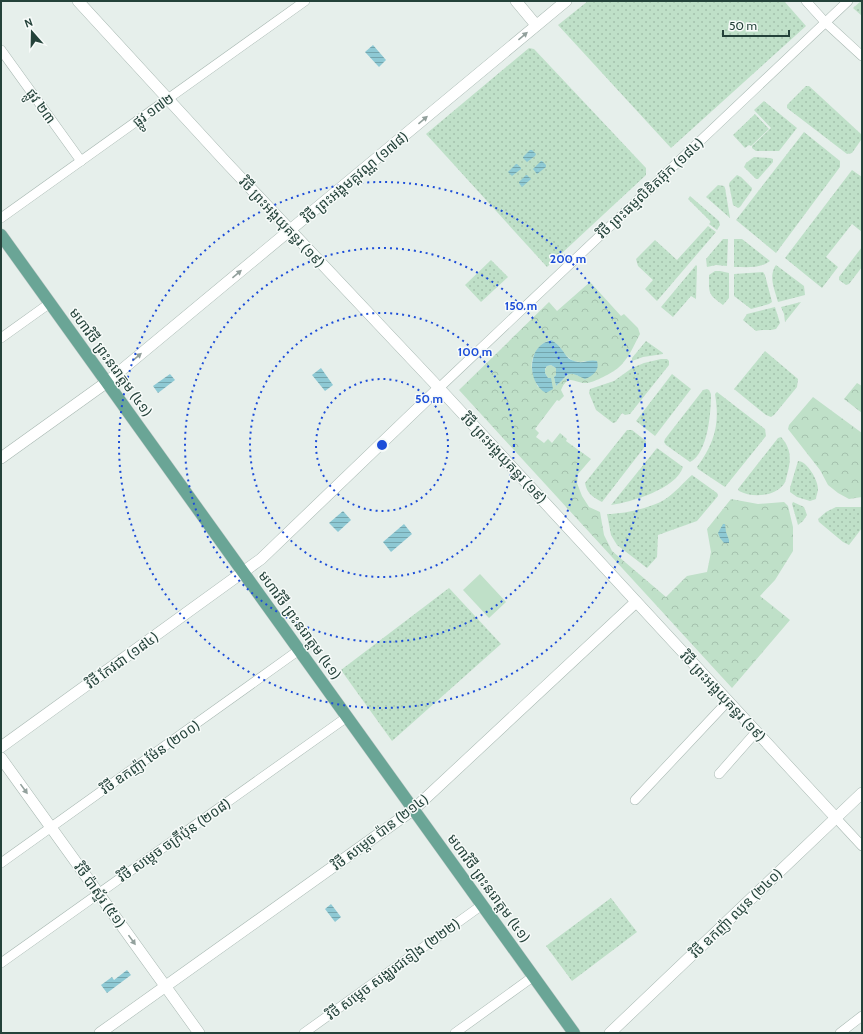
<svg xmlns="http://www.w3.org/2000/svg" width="863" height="1034" font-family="Cabin,'Noto Sans Khmer',sans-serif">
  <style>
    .green { fill: url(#green-dots) }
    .forest { fill: url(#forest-crowns); fill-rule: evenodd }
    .pitch { fill: #bfe0c8 }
    .water { fill: url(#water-rules) }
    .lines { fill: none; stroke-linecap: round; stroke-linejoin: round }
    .minor-casing { stroke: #a8b8b2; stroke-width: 10 }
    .tertiary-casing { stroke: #a8b8b2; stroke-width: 12 }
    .primary-casing { stroke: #c2cac8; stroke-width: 13 }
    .minor { stroke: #fff; stroke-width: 9 }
    .tertiary { stroke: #fff; stroke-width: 11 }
    .primary { stroke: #6aa596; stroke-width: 12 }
    .oneway { fill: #92a09c }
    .ring { fill: none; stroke: #1d4ed8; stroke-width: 2; stroke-dasharray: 2 4 }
    .labels { text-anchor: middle; stroke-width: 3; stroke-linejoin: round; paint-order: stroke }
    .street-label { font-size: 14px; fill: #24423a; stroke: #f7fbf9 }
    .centre { fill: #1d4ed8; stroke: #f7fbf9; stroke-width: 2 }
    .ring-label { font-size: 12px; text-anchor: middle; font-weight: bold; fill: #1d4ed8; stroke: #f7fbf9; stroke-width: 3; stroke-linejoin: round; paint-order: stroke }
  </style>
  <defs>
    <pattern id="green-dots" width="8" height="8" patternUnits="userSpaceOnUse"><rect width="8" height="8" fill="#bfe0c8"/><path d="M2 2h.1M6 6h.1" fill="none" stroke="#a4c1ad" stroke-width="1.8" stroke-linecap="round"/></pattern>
    <pattern id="forest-crowns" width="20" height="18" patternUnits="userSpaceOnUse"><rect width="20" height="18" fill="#bfe0c8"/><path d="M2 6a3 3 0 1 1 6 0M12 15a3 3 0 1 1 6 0" fill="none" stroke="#a4c1ad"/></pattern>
    <pattern id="water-rules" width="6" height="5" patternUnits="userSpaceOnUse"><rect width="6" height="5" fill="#8ec9d4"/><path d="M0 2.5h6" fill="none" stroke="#74a5ad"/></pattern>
  </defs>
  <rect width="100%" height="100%" fill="#e6efeb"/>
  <g class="green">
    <polygon points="588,1 784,1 806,26 671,148 558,25"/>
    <polygon points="861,1 862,1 862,16 853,8"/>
    <polygon points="529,48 534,49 646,168 646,175 547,267 426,134"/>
    <polygon points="806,86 809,86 861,134 861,140 852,153 847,154 787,108 787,105"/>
    <polygon points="764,101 797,128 779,151 756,151 752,148 752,146 771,128 754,110"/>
    <polygon points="755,114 769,129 751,146 749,145 745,148 733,135"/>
    <polygon points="804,132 840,161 840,167 776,253 736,220"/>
    <polygon points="754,157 770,158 773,159 773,162 758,179 756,179 744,167 746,163"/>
    <polygon points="852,170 862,177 862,232 852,224 826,257 838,267 822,288 785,258"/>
    <polygon points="737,175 741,177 752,188 752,190 740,207 738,208 733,205 729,184 730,182"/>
    <polygon points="718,185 724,186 725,188 730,218 706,197"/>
    <polygon points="690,196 719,221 720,225 717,230 709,224 711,222 688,199"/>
    <polygon points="708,226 716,232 657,301 645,289 653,280 638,266 636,259 655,240 677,260"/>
    <polygon points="723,239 728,239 727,266 716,265 707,267 706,259"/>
    <path d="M734,239H742L770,261C760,269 746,267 734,267Z"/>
    <polygon points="862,247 862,267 849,284 846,285 839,280 839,277"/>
    <polygon points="491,260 508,277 481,302 465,285"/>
    <polygon points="696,265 697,266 696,299 691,296 673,317 661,307"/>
    <path d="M776,265L804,286L805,295L778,302C775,290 768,276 776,265Z"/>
    <path d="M715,271H720L729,273V298L723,305C708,294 709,294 709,275Z"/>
    <polygon points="763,272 765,275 772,302 769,304 751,309 734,296 734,274"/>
    <polygon points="801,302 785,322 784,314 781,307"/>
    <path d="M775,307L780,323L776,329C769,331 763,329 756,331L743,320L747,314Z"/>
    <polygon points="646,341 663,353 663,354 643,357 632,361 632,358"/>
    <polygon points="765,351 798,379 797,387 774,415 771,417 766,415 734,389"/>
    <polygon points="661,359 667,359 669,361 669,365 630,414 625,415 622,413 616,422 613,423 596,410 589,393 590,389 614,381 632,368 644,363"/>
    <polygon points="672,374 691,389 655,436 636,421"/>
    <path d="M707,389L709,390L711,394C711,412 708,453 690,462L666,445L664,442L665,439L703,390Z"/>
    <path d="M717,392L765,429L766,436L725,487L698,469L697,467C715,443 720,423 715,394Z"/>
    <path d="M627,430H632L646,441V445L602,502C593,497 587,494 585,483Z"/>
    <path d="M781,437C792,449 791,461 787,475C786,478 786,481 784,484C774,497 752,498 739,491L738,489L778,438Z"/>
    <path d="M657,448L683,467C676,489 631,502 611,505Z"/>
    <path d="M798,461C807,461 818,480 818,489C818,492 816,496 816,499L810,501L797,497L790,492V488Z"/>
    <path d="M692,475L717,493L718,496L697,521L658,535L657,557L647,568L617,545L611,535L607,514C624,514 650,508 664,500C675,493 683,483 692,475Z"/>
    <polygon points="793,502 804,507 807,515 803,521 798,525 792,504"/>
    <polygon points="836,507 862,507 862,528 849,545 843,542 819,522 818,519 826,512"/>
    <polygon points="449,588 501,644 392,741 341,670"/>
    <polygon points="611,898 637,932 572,981 546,946"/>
  </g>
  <g class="forest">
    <path d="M590,282L621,316L624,314L638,328L640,334C634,345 628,360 618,368C612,373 595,382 587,383C574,384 569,372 561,390L564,396L559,401L557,400L535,429L539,433L536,437L544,443L548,439L552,443L560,433L567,439L566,441L591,459L578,474L577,483L582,496L589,507L600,512L604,535L612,551L666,597L687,576L707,572L711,552L707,529L731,499L758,504L784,502L788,506L793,527V551L775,580L760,596L790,620L732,688L459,390L549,302L557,311ZM552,340L560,347L564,354L573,361L580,362L587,361L578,376L574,373H570L556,386L554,377L556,375V368L551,365L547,366L545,370V373L548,378L538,387C532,372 527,362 539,348C543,343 545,341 552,340Z"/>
    <polygon points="857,383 862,386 862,413 844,399"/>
    <polygon points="813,397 862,433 862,497 849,499 838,493 828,485 820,470 788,429 789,425"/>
  </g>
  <polygon class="pitch" points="480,574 506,602 489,618 463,590"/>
  <g class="water">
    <polygon points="373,45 386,60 379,67 365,52"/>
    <polygon points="530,150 532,150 536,154 535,156 527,162 523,158 523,157"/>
    <polygon points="541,161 542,161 546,165 546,167 537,174 533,169"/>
    <polygon points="516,164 517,164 521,168 521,169 512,176 508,172"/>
    <polygon points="526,175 527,175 531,179 522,187 519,183 519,182"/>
    <path d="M552,340C554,342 557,344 559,346C566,354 566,360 578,362C585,363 590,359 597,361C600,370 593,376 585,379C566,370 571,373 556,386L554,377L556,375V368L551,365L547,366L545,369V373L548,378H551L553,389L546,393C526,382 527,344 552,340Z"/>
    <polygon points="321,368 333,385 325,391 312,375"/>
    <polygon points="170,374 175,380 158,393 153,386"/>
    <polygon points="343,511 351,520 338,532 329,523"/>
    <polygon points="404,524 412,534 391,552 383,542"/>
    <polygon points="723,524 725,524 726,532 729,540 729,543 724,543 720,538 718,533"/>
    <polygon points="331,904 341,917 335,922 325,909"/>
    <polygon points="127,970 131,975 107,993 101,985 112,977 114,980"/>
  </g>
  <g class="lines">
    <g class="minor-casing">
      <g id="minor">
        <polyline points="806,1 825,22 862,56"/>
        <polyline points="1,50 81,161"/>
        <polyline points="1,218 305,1"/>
        <polyline points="1,338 50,303"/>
        <polyline points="439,388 848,1"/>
        <polyline points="719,774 756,732"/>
        <polyline points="635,800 728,701"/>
        <polyline points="836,818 862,846"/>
        <polyline points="1,863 299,650"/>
        <polyline points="1,963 347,717"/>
        <polyline points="304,1033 482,905"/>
        <polyline points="455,1033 534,976"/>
        <polyline points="840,1033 862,1016"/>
      </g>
    </g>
    <g class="tertiary-casing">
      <g id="tertiary">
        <polyline points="78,1 224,160 439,388 836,818"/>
        <polyline points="516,1 536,25"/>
        <polyline points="1,458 107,382 566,1"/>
        <polyline points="1,747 261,559 439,388"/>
        <polyline points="1,758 199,1033"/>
        <polyline points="100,1033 414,809 636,602"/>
        <polyline points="610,1033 862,793"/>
      </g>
    </g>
    <g class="primary-casing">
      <polyline id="primary" points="1,235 574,1033"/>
    </g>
    <use href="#minor" class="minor"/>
    <use href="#tertiary" class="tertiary"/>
    <use href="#primary" class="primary"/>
  </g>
  <defs><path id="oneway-solid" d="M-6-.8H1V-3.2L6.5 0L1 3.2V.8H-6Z"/></defs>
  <g class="oneway">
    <use href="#oneway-solid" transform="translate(523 36) rotate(-40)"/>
    <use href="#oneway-solid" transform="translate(423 120) rotate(-40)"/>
    <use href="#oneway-solid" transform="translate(237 274) rotate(-40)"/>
    <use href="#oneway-solid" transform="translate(137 357) rotate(-40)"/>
    <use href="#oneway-solid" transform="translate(24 789) rotate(54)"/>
    <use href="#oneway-solid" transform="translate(132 940) rotate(54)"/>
  </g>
  <g class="ring">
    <circle cx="382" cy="445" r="66"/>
    <circle cx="382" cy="445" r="132"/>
    <circle cx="382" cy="445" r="197"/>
    <circle cx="382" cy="445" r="263"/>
  </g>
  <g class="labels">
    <g class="street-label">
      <text transform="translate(41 106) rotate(54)" y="5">ផ្លូវ ២៣</text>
      <text transform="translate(153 110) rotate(-36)" y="5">ផ្លូវ ១៧២</text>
      <text transform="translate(355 177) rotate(-40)" y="5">វិថី ព្រះអង្គមគ្គវណ្ណ (១៧៨)</text>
      <text transform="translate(650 188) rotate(-43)" y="5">វិថី ព្រះធម្មលិខិតអ៊ុក (១៨៤)</text>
      <text transform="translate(282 222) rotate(47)" y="5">វិថី ព្រះអង្គយុគន្ធរ (១៩)</text>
      <text transform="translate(111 362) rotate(54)" y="5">មហាវិថី ព្រះនរោត្តម (៤១)</text>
      <text transform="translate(504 458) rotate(47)" y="5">វិថី ព្រះអង្គយុគន្ធរ (១៩)</text>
      <text transform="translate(300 625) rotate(54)" y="5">មហាវិថី ព្រះនរោត្តម (៤១)</text>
      <text transform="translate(122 660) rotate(-36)" y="5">វិថី កែវជា (១៨៤)</text>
      <text transform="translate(723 696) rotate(47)" y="5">វិថី ព្រះអង្គយុគន្ធរ (១៩)</text>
      <text transform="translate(150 757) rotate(-35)" y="5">វិថី ឧកញ៉ា ម៉ែន (២០០)</text>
      <text transform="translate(380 832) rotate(-37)" y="5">វិថី សម្តេច ប៉ាន (២១៤)</text>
      <text transform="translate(174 840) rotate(-35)" y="5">វិថី សម្តេច ចក្រីប៉ុន (២០៨)</text>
      <text transform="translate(489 888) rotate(54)" y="5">មហាវិថី ព្រះនរោត្តម (៤១)</text>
      <text transform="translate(100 895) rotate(54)" y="5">វិថី ប៉ាស្ទ័រ (៥១)</text>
      <text transform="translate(736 913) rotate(-44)" y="5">វិថី ឧកញ៉ា ឈុន (២៤០)</text>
      <text transform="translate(393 969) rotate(-36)" y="5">វិថី សម្តេច សង្ឈរជទៀង (២២២)</text>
    </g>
  </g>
  <circle cx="382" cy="445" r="6" class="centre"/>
  <g class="ring-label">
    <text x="568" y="263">200 m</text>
    <text x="521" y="310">150 m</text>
    <text x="475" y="356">100 m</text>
    <text x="429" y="403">50 m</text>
  </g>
  <rect width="863" height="1034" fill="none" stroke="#24423a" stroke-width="4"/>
  <g transform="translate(32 32) rotate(340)" stroke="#f7fbf9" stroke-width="3" paint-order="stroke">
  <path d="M0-3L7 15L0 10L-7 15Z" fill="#24423a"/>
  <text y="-6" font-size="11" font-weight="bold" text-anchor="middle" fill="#24423a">N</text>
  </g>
  <path d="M723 30v6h66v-6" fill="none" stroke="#24423a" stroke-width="2"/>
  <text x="729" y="30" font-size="12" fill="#24423a" stroke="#f7fbf9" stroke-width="3" paint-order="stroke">50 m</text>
</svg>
